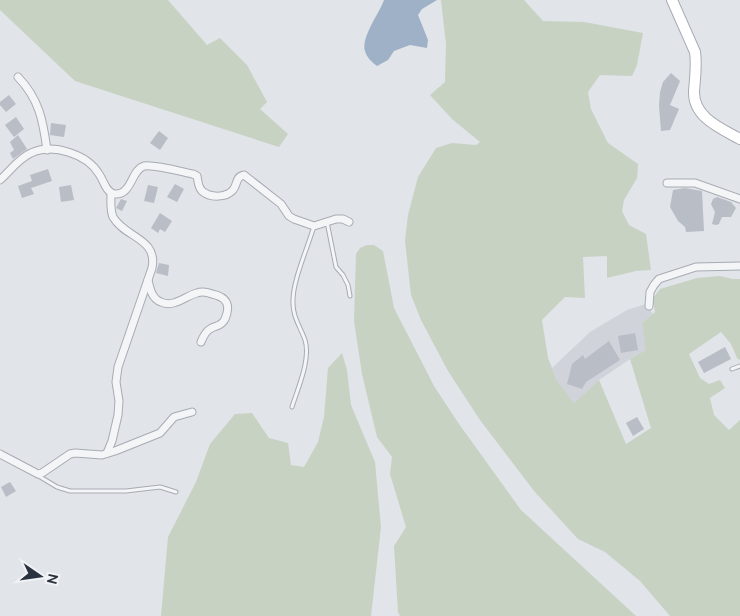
<svg xmlns="http://www.w3.org/2000/svg" width="740" height="616" font-family="Ubuntu,sans-serif">
  <style>
    .built { fill: #d0d3da }
    .green { fill: #c7d2c3 }
    .water { fill: #9fb1c6 }
    .building { fill: #b9bdc5 }
    .lines { fill: none; stroke-linecap: round; stroke-linejoin: round }
    .lane-casing { stroke: #a7abb3; stroke-width: 5 }
    .street-casing { stroke: #a7abb3; stroke-width: 9 }
    .secondary-casing { stroke: #a7abb3; stroke-width: 12 }
    .lane { stroke: #f4f5f7; stroke-width: 3 }
    .street { stroke: #f4f5f7; stroke-width: 7 }
    .secondary { stroke: #fff; stroke-width: 10 }
  </style>
  <rect width="100%" height="100%" fill="#e1e4e9"/>
  <polygon class="built" points="646,304 653,314 642,323 647,350 630,359 599,380 574,403 556,379 552,368 590,332 627,310"/>
  <g class="green">
    <polygon points="0,0 168,0 207,45 220,38 247,65 267,102 260,109 288,134 279,147 75,81 0,10"/>
    <polygon points="441,0 524,0 543,21 584,22 643,33 637,65 632,76 600,75 588,92 591,109 608,143 638,164 637,178 624,200 622,211 629,225 646,234 651,270 636,271 607,278 607,256 583,257 585,298 565,297 542,320 548,358 552,368 556,379 574,403 599,380 626,444 651,428 630,359 646,350 642,323 655,312 653,298 660,289 697,278 720,276 733,279 740,279 740,360 737,358 731,344 721,332 689,354 700,378 709,384 720,380 725,388 710,398 714,415 729,430 740,420 740,616 670,616 640,581 605,552 578,539 534,491 480,420 448,371 421,320 411,295 405,241 408,215 418,177 436,148 452,143 476,145 480,142 452,119 430,95 445,82 446,44"/>
    <polygon points="367,245 374,245 383,251 394,308 434,386 459,424 521,510 636,616 400,616 398,612 394,546 406,527 390,474 392,457 377,437 362,374 354,321 356,254 360,248"/>
    <polygon points="342,353 347,370 351,405 375,462 381,527 371,616 161,616 168,537 196,482 210,444 235,414 252,413 269,438 288,443 291,465 304,467 318,442 324,417 328,368"/>
  </g>
  <path class="water" d="M384,0H437L422,9L418,15L428,40L427,48L410,45L394,51L388,60L377,66C372,62 367,58 365,51C361,37 379,14 384,0Z"/>
  <g class="building">
    <polygon points="671,73 680,81 670,105 679,109 670,130 661,131 659,106 660,92 663,82"/>
    <polygon points="9,95 16,104 6,112 0,105 0,102"/>
    <polygon points="16,117 24,129 14,137 5,125"/>
    <polygon points="51,123 66,125 64,137 50,135"/>
    <polygon points="159,131 168,138 160,150 150,143"/>
    <polygon points="18,135 27,149 13,159 10,153 14,150 10,142"/>
    <polygon points="48,169 52,181 31,188 34,194 22,198 18,186 32,181 30,175"/>
    <polygon points="175,184 184,189 177,202 167,197"/>
    <polygon points="71,185 74,200 61,202 59,187"/>
    <polygon points="148,185 158,187 154,203 144,201"/>
    <polygon points="685,188 702,191 704,231 686,232 685,227 678,221 670,207 673,190"/>
    <polygon points="717,197 731,202 736,208 731,217 722,217 719,224 716,225 712,224 715,212 711,204 713,199"/>
    <polygon points="121,199 127,201 122,211 116,208"/>
    <polygon points="160,213 172,221 165,232 160,229 158,233 151,228"/>
    <polygon points="159,263 169,265 168,276 156,273"/>
    <polygon points="635,333 638,350 621,353 618,336"/>
    <polygon points="609,341 620,360 586,382 582,389 567,384 572,364 583,355 585,359"/>
    <polygon points="725,347 731,359 704,373 698,362"/>
    <polygon points="637,417 644,429 633,436 626,423"/>
    <polygon points="10,482 16,491 6,497 1,487"/>
  </g>
  <g class="lines">
    <g class="lane-casing">
      <g id="lane">
        <polyline points="327,222 336,267 343,275 348,285 350,296"/>
        <polyline points="732,369 740,366"/>
        <path d="M292,407C298,388 311,359 305,340C300,326 292,316 293,300C293,280 308,247 314,226"/>
        <polyline points="37,475 57,487 70,491 126,491 160,487 176,492"/>
      </g>
    </g>
    <g class="street-casing">
      <g id="street">
        <path d="M18,77C39,99 43,120 47,150"/>
        <path d="M0,180C10,171 19,158 31,153C53,143 87,154 99,174C104,181 106,193 115,194C132,195 131,170 144,166C153,164 183,172 193,174L197,176C198,181 198,187 202,191C210,198 226,198 233,190C238,184 235,177 244,175L281,204L289,216L294,219L314,226L336,219H343L349,222"/>
        <polyline points="667,183 695,183 740,199"/>
        <path d="M148,280C150,289 152,299 161,302C174,308 185,296 197,293C202,291 207,292 212,294C227,297 231,305 225,319C221,327 216,325 210,329C205,332 203,337 201,342"/>
        <polyline points="649,306 650,292 654,285 659,279 696,267 740,266"/>
        <path d="M107,453L112,441L118,415L119,401L116,382L118,367L152,268C158,238 125,238 113,217C110,210 111,201 111,193"/>
        <polyline points="0,454 38,474 42,473 70,454 75,453 102,455 115,451 160,433 174,417 192,412"/>
      </g>
    </g>
    <g class="secondary-casing">
      <path id="secondary" d="M672,0L695,52C697,65 695,78 694,91C693,117 720,128 740,139"/>
    </g>
    <use href="#lane" class="lane"/>
    <use href="#street" class="street"/>
    <use href="#secondary" class="secondary"/>
  </g>
  <g transform="translate(40 576) rotate(103)" stroke="#f1f3f6" stroke-width="4" paint-order="stroke">
  <path d="M0-4L9 19L0 12L-9 19Z" fill="#2b323f"/>
  <text y="-8" font-size="14" font-weight="bold" text-anchor="middle" fill="#2b323f">N</text>
  </g>
</svg>
